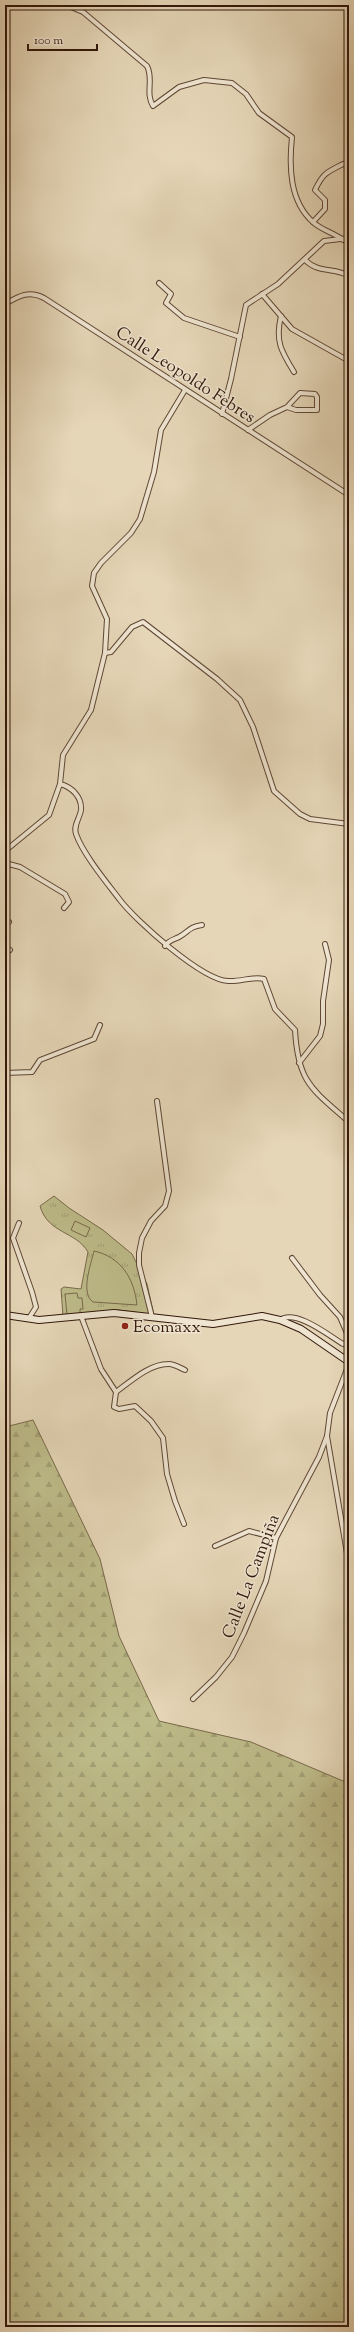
<svg xmlns="http://www.w3.org/2000/svg" width="354" height="2332" font-family="'Sorts Mill Goudy',serif">
  <style>
    .grass { fill: url(#grass-tufts); stroke: #78694a }
    .forest { fill: url(#forest-firs); stroke: #78694a }
    .pitch { fill: #bdbb89; stroke: #78694a }
    .lines { fill: none; stroke-linecap: round; stroke-linejoin: round }
    .street-casing { stroke: #5f4735; stroke-width: 6 }
    .secondary-casing { stroke: #32170a; stroke-width: 8 }
    .street { stroke: #eee4d0; stroke-width: 4 }
    .secondary { stroke: #eee4d0; stroke-width: 6 }
    .poi-dot { fill: #8f2418; stroke: #eee4d0; stroke-width: 1.5 }
    .labels { text-anchor: middle; stroke-width: 3; stroke-linejoin: round; paint-order: stroke }
    .street-label { font-size: 17px; fill: #32170a; stroke: #eee4d0 }
    .poi-label { font-size: 17px; fill: #32170a; stroke: #eee4d0; text-anchor: start }
  </style>
  <defs>
    <pattern id="grass-tufts" width="24" height="20" patternUnits="userSpaceOnUse"><rect width="24" height="20" fill="#bdbb89"/><path d="M3 7l-1-3M5 7V3M7 7l1-3M15 17l-1-3M17 17v-4M19 17l1-3" fill="none" stroke="#a3a075"/></pattern>
    <pattern id="forest-firs" width="22" height="20" patternUnits="userSpaceOnUse"><rect width="22" height="20" fill="#bdbb89"/><path d="M5 1l3.5 6h-7zM16 11l3.5 6h-7z" fill="#a3a075"/></pattern>
  </defs>
  <rect width="100%" height="100%" fill="#e5d6b7"/>
  <filter id="stains"><feTurbulence type="fractalNoise" baseFrequency=".005" numOctaves="4"/><feColorMatrix values="0 0 0 0 .2 0 0 0 0 .09 0 0 0 0 .02 0 0 0 .5 -.17"/></filter>
  <radialGradient id="worn" r=".72"><stop offset=".6" stop-color="#630" stop-opacity="0"/><stop offset="1" stop-color="#630" stop-opacity=".3"/></radialGradient>
  <path class="grass" d="M54,1196L69,1208L103,1230L132,1254L147,1284L154,1315L119,1310L63,1316L61,1289L64,1287L81,1289L88,1252C76,1231 48,1234 40,1206Z"/>
  <polygon class="forest" points="33,1420 100,1559 119,1636 159,1721 251,1742 343,1781 349,1779 349,2327 5,2327 5,1427"/>
  <g class="pitch">
    <polygon points="75,1221 90,1228 86,1237 71,1230"/>
    <path d="M94,1251C121,1257 134,1278 137,1305L93,1302C80,1293 91,1264 94,1251Z"/>
    <polygon points="77,1293 78,1298 82,1298 83,1309 80,1309 80,1314 67,1315 65,1294"/>
  </g>
  <g class="lines">
    <g class="street-casing">
      <g id="street">
        <path d="M66,5L83,12L147,66C154,79 145,93 153,106L179,87L204,80L232,83L246,94L259,113L292,137C289,166 289,202 314,223C322,230 334,233 343,240"/>
        <path d="M313,222L325,209V200L315,190C323,173 327,172 343,164"/>
        <path d="M305,260C319,274 334,267 349,276"/>
        <polyline points="159,283 171,294 166,303 184,318 240,337"/>
        <polyline points="262,294 292,329 349,361"/>
        <path d="M5,304C19,296 29,290 44,298L349,495"/>
        <path d="M281,316C275,341 281,351 294,372"/>
        <polyline points="222,414 231,379 246,305 278,284 324,241 349,238"/>
        <polyline points="248,430 270,415 287,407 300,393 315,394 317,397 317,410 296,410 287,407"/>
        <polyline points="105,653 111,652 132,627 143,622 217,679 240,700 253,727 274,791 300,814 310,819 349,824"/>
        <path d="M60,784C72,787 82,797 81,810C80,818 73,825 76,834C83,854 107,883 120,900C136,921 202,980 228,981C241,982 252,976 264,979L275,1009L295,1030C298,1083 312,1089 349,1122"/>
        <polyline points="5,851 49,815 60,784 63,755 91,710 105,653 107,619 92,586 94,573 101,563 131,533 140,519 154,472 161,430 185,390"/>
        <polyline points="5,863 20,867 65,894 69,902 64,908"/>
        <polyline points="5,920 9,922"/>
        <path d="M165,946C169,940 173,940 179,937C189,932 188,927 202,925"/>
        <polyline points="5,947 10,950"/>
        <polyline points="299,1063 320,1036 323,1024 323,1001 329,960 325,944"/>
        <polyline points="5,1073 32,1072 40,1060 94,1039 100,1025"/>
        <polyline points="19,1223 13,1238 32,1292 36,1307 29,1318"/>
        <polyline points="292,1258 320,1295 340,1317 349,1338"/>
        <polyline points="81,1316 101,1369 116,1392 114,1407 119,1409 135,1406 151,1421 163,1438 167,1474 175,1501 184,1524"/>
        <polyline points="152,1317 139,1265 139,1253 142,1238 151,1221 165,1206 169,1191 157,1101"/>
        <path d="M280,1320C296,1309 328,1335 343,1344L349,1342"/>
        <path d="M116,1392C130,1382 149,1364 168,1364C173,1363 180,1368 185,1370"/>
        <polyline points="327,1436 349,1565"/>
        <polyline points="215,1546 249,1531 276,1538"/>
        <polyline points="193,1699 216,1677 232,1657 244,1633 266,1581 276,1538 319,1457 327,1436 330,1413 347,1369 347,1363"/>
      </g>
    </g>
    <g class="secondary-casing">
      <polyline id="secondary" points="5,1315 39,1320 114,1313 213,1324 262,1316 280,1320 301,1329 349,1362"/>
    </g>
    <use href="#street" class="street"/>
    <use href="#secondary" class="secondary"/>
  </g>
  <circle class="poi-dot" cx="125" cy="1326" r="4"/>
  <g class="labels">
    <g class="street-label">
      <text transform="translate(186 374) rotate(33)" y="6">Calle Leopoldo Febres</text>
      <text transform="translate(250 1576) rotate(-69)" y="6">Calle La Campiña</text>
    </g>
    <g class="poi-label">
      <text x="133" y="1332">Ecomaxx</text>
    </g>
  </g>
  <rect width="354" height="2332" fill="none" stroke="#e5d6b7" stroke-width="20"/>
  <rect x="6" y="6" width="342" height="2320" fill="none" stroke="#32170a" stroke-width="2"/>
  <rect x="10" y="10" width="334" height="2312" fill="none" stroke="#32170a"/>
  <path d="M28 44v6h69v-6" fill="none" stroke="#32170a" stroke-width="2"/>
  <text x="34" y="44" font-size="12" fill="#32170a" stroke="#eee4d0" stroke-width="3" paint-order="stroke">100 m</text>
  <rect width="100%" height="100%" filter="url(#stains)"/>
  <rect width="100%" height="100%" fill="url(#worn)"/>
</svg>
